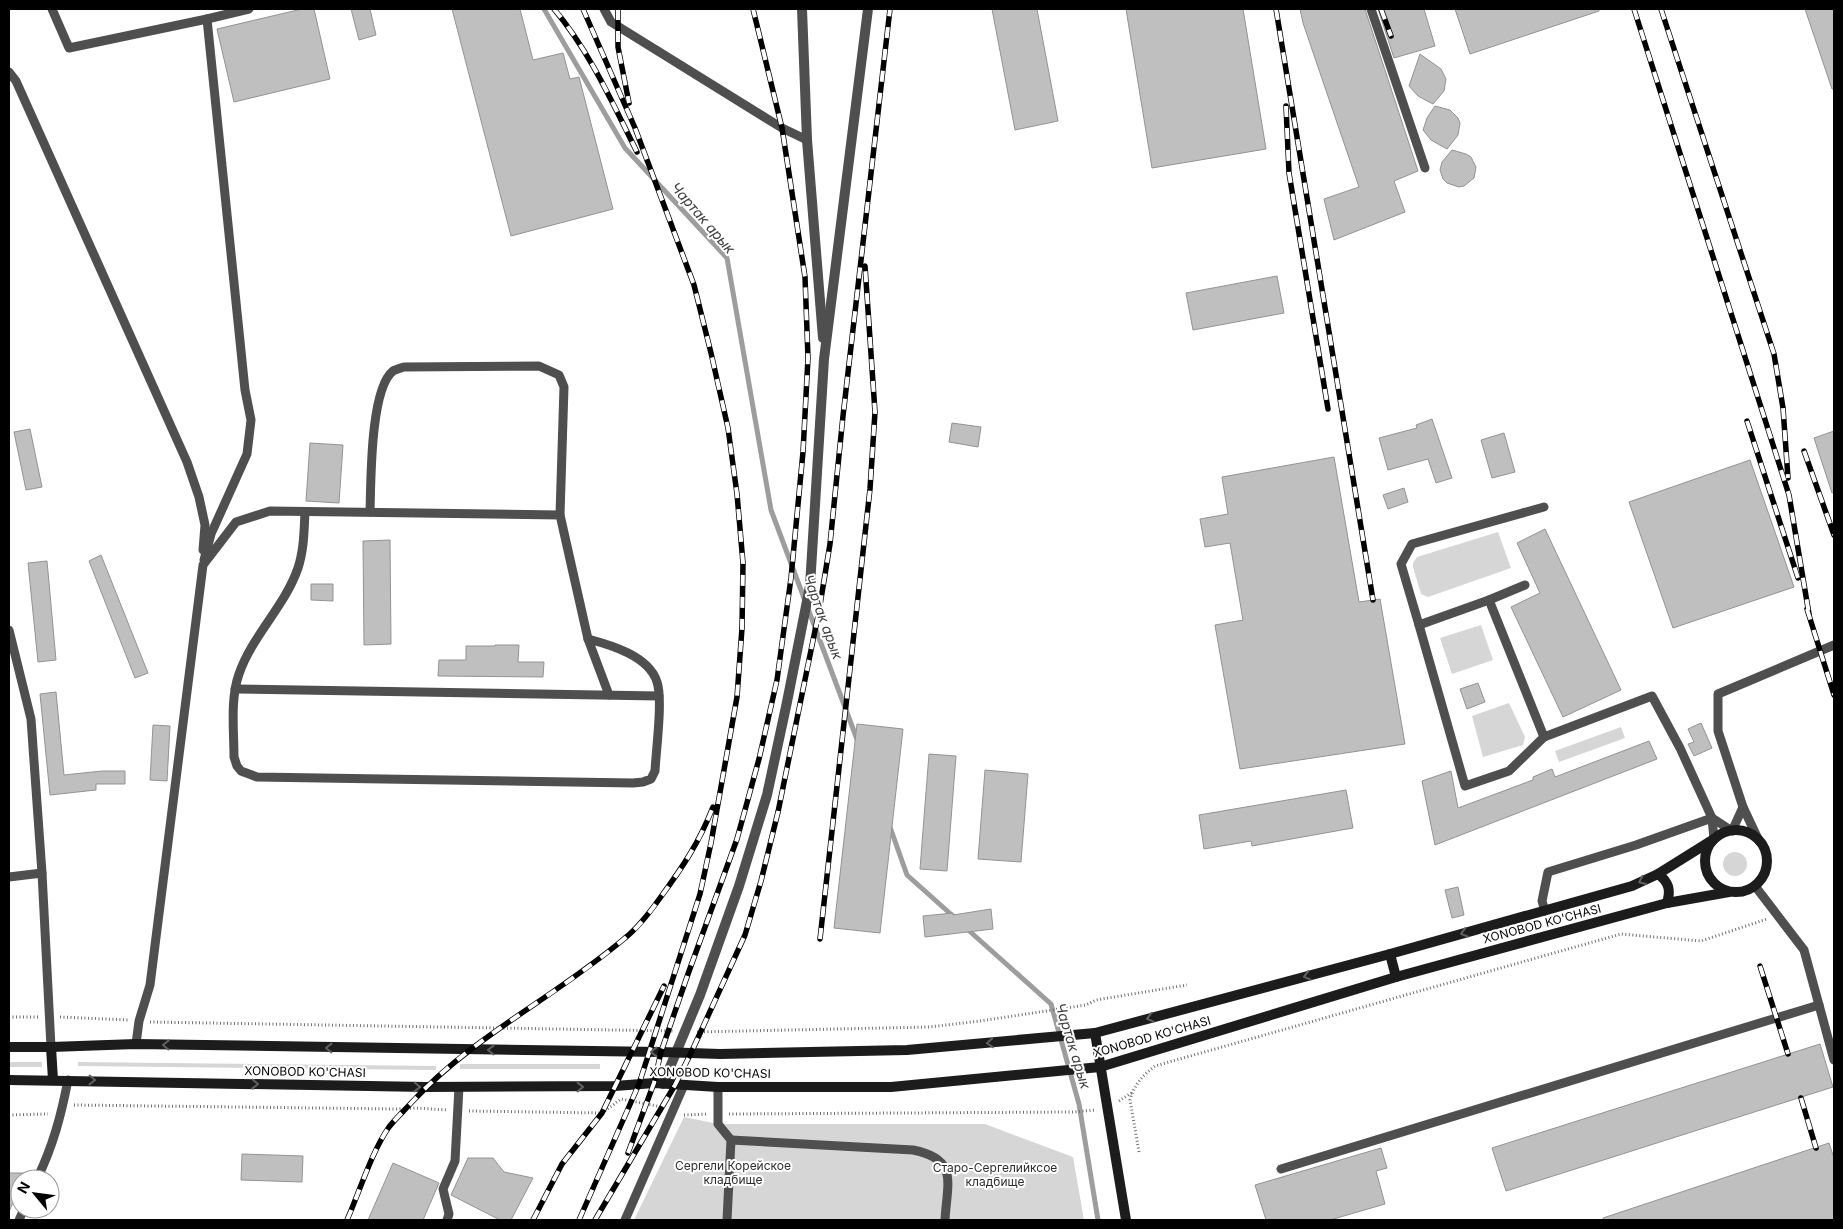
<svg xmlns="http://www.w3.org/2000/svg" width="1843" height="1229" font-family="Inter,sans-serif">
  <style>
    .green { fill: #d6d6d6 }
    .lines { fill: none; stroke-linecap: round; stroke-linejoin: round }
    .stream { stroke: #9d9d9d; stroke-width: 5 }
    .building { fill: #bfbfbf; stroke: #939393 }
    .path { stroke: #717171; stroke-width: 3; stroke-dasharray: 1 2.5; stroke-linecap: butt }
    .lane { stroke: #4f4f4f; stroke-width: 9 }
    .street { stroke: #4f4f4f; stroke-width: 10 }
    .secondary { stroke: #1c1c1c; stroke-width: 10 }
    .rail-casing { stroke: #000; stroke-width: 5.5 }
    .rail { stroke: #fff; stroke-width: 4; stroke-dasharray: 11; stroke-linecap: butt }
    .oneway { stroke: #606060 }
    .labels { text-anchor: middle; stroke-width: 4; stroke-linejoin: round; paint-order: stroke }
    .street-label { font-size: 12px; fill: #000; stroke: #fff }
    .park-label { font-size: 12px; fill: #2d2d2d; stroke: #fff }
    .water-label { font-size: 14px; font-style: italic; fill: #3e3e3e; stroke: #fff }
  </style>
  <rect width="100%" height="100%" fill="#fff"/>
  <g class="green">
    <polygon points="1498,532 1511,568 1428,597 1421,594 1413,567 1413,563 1417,557"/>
    <polygon points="1481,625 1493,660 1452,674 1440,638"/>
    <polygon points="1509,703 1525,737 1523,745 1483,757 1472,716"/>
    <polygon points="1621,727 1625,738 1559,762 1555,751"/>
    <circle cx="1735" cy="864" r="12"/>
    <rect x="9" y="1062" width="33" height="5"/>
    <polygon points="78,1062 436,1066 436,1070 78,1066"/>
    <rect x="460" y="1064" width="140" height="5"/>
    <polygon points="684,1117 718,1124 985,1124 1073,1157 1084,1220 634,1220"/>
  </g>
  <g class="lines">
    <g class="stream">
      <polyline points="544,9 625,148 727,258 771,510 858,742"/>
      <polyline points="890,827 907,875 954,917"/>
      <polyline points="966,928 1051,1004 1079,1104 1098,1220"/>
    </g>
  </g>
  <g class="building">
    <polygon points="302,9 314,9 330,79 234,102 217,29"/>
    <polygon points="351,9 370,9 376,35 359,40"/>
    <polygon points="452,9 520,9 533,60 563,53 570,79 579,77 613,209 511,236"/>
    <polygon points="992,9 1037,9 1058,121 1015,130"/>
    <polygon points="1126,9 1243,9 1266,149 1152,168"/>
    <polygon points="1300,9 1365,9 1418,171 1394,181 1405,212 1334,240 1324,199 1359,187 1303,23"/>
    <polygon points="1378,9 1424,9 1435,46 1394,58"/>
    <polygon points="1455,9 1599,9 1599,11 1470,54"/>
    <polygon points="1805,9 1834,9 1834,89 1832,89"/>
    <polygon points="1420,54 1441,69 1446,79 1444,91 1433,104 1418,96 1409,86"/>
    <polygon points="1435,106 1450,110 1458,118 1460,123 1458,135 1447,149 1431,140 1423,130 1427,118"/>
    <polygon points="1452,150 1466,154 1471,157 1476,167 1474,178 1464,186 1459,187 1447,183 1443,179 1440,170 1442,162"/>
    <polygon points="1277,276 1284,313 1193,330 1186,293"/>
    <polygon points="1432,419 1452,478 1436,483 1428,459 1388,470 1379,438 1417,428 1416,425"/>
    <polygon points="952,423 981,427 978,447 949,442"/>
    <polygon points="30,429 42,487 26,490 14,432"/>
    <polygon points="1834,431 1834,492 1832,493 1814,438"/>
    <polygon points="1504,433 1515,472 1492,478 1481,440"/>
    <polygon points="310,443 343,445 339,503 306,501"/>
    <polygon points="1334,457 1359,602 1380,599 1405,744 1240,769 1215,625 1243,620 1230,543 1205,547 1200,519 1228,514 1222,477"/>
    <polygon points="1750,460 1794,587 1673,628 1629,502"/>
    <polygon points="1404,488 1408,502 1388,509 1383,495"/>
    <polygon points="1545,529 1621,690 1563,717 1511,607 1540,593 1517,543"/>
    <polygon points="390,540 391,644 364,645 363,541"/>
    <polygon points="101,555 148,673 135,678 89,561"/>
    <polygon points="47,561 56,660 38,662 28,563"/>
    <polygon points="311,584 333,584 333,601 311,600"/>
    <polygon points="495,645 519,645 518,662 544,662 543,677 438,676 439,660 466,660 466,646 495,646"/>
    <polygon points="1478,683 1485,702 1467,709 1460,689"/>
    <polygon points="56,692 64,775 102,771 125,771 125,784 96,784 96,790 50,795 40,694"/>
    <polygon points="1701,723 1712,748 1694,756 1688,744 1694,742 1688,729"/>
    <polygon points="857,724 903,729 880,933 834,928"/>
    <polygon points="153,725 170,726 167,781 150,780"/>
    <polygon points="1649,741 1657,759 1435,845 1422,781 1451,771 1458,808 1533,780 1533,777 1552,769 1555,777"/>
    <polygon points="929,754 956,756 947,871 920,869"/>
    <polygon points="985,770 1028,774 1021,862 978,859"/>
    <polygon points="1346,790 1353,828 1252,846 1251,841 1204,849 1199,815"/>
    <polygon points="1458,887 1464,915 1452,918 1445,890"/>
    <polygon points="991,909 993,929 925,937 923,916 953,913 953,915"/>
    <polygon points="1820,1044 1833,1087 1506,1191 1492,1148"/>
    <polygon points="1829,1143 1834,1158 1834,1220 1604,1220 1603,1218"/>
    <polygon points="1381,1148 1387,1168 1376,1171 1385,1204 1330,1220 1266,1220 1255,1185"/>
    <polygon points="242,1154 303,1156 302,1182 241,1180"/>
    <polygon points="468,1158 493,1158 504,1172 533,1178 511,1220 500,1220 451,1195"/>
    <polygon points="393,1163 439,1183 423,1220 368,1220"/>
    <polygon points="9,1173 25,1173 23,1179 20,1179 20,1185 9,1212"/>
  </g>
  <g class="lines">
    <g class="path">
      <polyline points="9,1017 38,1017"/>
      <polyline points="60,1017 128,1020"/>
      <polyline points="150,1022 673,1031"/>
      <polyline points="697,1032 929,1027 980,1021 1086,1005 1096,1000 1187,985"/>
      <polyline points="1119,1101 1133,1092"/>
      <polyline points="74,1105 397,1109 415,1108 448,1110"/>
      <polyline points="469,1111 602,1113 621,1099 662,1107"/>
      <polyline points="729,1114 1073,1112 1095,1110"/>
      <polyline points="9,1115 48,1114"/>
      <polyline points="684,1115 708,1114"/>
      <path d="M1139,1152L1130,1100C1134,1085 1143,1075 1155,1066L1621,934L1701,941L1767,919"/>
    </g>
    <g class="lane">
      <polyline points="52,9 69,48 207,19"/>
      <polyline points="604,9 611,22 782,128 807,140"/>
      <polyline points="1371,9 1425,168"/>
      <polyline points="9,72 16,81 187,462 199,497 205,525 203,550"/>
      <polyline points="1544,507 1412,544 1401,564 1419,625 1489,600 1544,737 1652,696 1680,748 1712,818 1714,839"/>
      <path d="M305,512C304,531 304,550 298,568C285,606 252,636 239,674C230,699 234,731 234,757L237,766L241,771L257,777L633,783L643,782L651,779L655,771C656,750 663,700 657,682C649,656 611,645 588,639"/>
      <path d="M370,512C371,483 370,389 393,371C396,369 401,368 404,367L539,366L559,375L564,387L560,515"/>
      <polyline points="204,560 211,534 247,454 251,420 245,390 207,19 249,9"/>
      <polyline points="1489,600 1525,585"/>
      <polyline points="1419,625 1465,786 1509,771 1544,737"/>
      <polyline points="9,630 31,719 42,873 51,1047"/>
      <polyline points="235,689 659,696"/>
      <polyline points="1712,818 1732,831 1743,807"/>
      <polyline points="1759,841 1743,807 1718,731 1718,694 1834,645"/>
      <polyline points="9,877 42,873"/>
      <polyline points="1755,886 1804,950 1834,1060"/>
      <polyline points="1545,911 1542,901 1548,872 1636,845 1712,818"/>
      <polyline points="136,1044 139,1021 150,985 203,565 236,522 270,511 560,515 588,639 609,695"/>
      <polyline points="718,1087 718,1124 731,1140 727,1220"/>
      <path d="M731,1140L913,1150C959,1159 947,1183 945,1220"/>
      <polyline points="1281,1169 1819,1005"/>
      <path d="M37,1179C53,1146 61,1116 68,1080"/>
      <polyline points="19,1220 24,1209"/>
      <polyline points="447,1220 449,1214 443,1189 455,1161 459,1087"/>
      <polyline points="625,1220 684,1085"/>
    </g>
    <g class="street">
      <polyline points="802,9 807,140 823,338"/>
      <polyline points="663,1084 700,995 739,886 767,795 787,702 810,586 824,359 868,9"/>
    </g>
    <g class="secondary">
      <circle cx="1736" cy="861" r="31"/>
      <path d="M1658,874C1669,882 1671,890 1667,903"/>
      <polyline points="1390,954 1396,977"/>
      <polyline points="1095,1033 1126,1220"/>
      <polyline points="9,1047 51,1047 136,1044 661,1052 720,1054 907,1050 1095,1033 1390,954 1632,886 1658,874 1714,839"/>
      <polyline points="51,1047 53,1080"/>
      <polyline points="9,1080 426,1087 615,1086 654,1083 718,1087 891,1087 1100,1067 1396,977 1667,903 1729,892"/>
    </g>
    <g class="rail-casing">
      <g id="rail">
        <path d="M554,9C590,52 612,102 637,152"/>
        <polyline points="618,9 618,47 629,103"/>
        <polyline points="1276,9 1373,600"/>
        <polyline points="1381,9 1391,36"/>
        <polyline points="1634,9 1789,495 1809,614"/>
        <polyline points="1661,9 1774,354 1783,408 1788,478"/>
        <polyline points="1286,106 1289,173 1328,409"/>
        <polyline points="1747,421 1798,578"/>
        <polyline points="1804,451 1834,535"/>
        <polyline points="1807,609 1834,695"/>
        <polyline points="820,939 870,489 875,412 865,266"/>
        <polyline points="1760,966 1788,1054"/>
        <polyline points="1801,1098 1816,1148"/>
        <polyline points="628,1153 654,1083 661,1052 688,974 737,839 759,759 777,680 791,578 803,452 808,358 805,277 782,128 753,9"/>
        <path d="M347,1220C359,1193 372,1151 389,1127C396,1118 405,1110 412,1102C473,1036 557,996 625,938C639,927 650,912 660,898C682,868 699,843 713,807"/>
        <polyline points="533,1220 562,1164 602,1113 664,986"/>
        <polyline points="579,1220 639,1084 700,894 711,843 737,697 742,628 743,563 737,494 728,428 711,353 694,285 635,128 583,9"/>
        <polyline points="595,1220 675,1085 691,1053 745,935 761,881 778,812 819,611 830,544 843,416 890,9"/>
      </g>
    </g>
    <use href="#rail" class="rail"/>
  </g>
  <defs><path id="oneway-chevron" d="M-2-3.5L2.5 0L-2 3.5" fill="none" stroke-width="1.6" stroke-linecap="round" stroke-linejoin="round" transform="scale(1.25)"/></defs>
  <g class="oneway">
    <use href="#oneway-chevron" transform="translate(1642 881) rotate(155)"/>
    <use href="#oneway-chevron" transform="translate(1464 933) rotate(164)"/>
    <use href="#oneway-chevron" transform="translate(1307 976) rotate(165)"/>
    <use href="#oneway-chevron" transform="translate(1150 1018) rotate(165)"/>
    <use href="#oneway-chevron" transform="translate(990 1043) rotate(175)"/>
    <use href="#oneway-chevron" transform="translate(166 1045) rotate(-179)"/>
    <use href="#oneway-chevron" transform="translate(329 1048) rotate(-179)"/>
    <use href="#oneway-chevron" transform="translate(491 1050) rotate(-179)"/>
    <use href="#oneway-chevron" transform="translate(654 1052) rotate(179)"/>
    <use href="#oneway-chevron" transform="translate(92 1080) rotate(1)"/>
    <use href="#oneway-chevron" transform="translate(255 1084) rotate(1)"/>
    <use href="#oneway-chevron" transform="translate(417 1087) rotate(1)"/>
    <use href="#oneway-chevron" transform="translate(580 1087)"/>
  </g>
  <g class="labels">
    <g class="street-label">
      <text transform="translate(1542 924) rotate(-15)" y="4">XONOBOD KO'CHASI</text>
      <text transform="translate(1152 1037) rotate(-16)" y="4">XONOBOD KO'CHASI</text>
      <text transform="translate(305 1072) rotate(1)" y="4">XONOBOD KO'CHASI</text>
      <text transform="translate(710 1073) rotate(1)" y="4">XONOBOD KO'CHASI</text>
    </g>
    <g class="park-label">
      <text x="733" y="1170">Сергели Корейское<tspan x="733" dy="14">кладбище</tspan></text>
      <text x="995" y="1172">Старо-Сергелийксое<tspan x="995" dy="14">кладбище</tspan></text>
    </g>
    <g class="water-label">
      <text transform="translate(703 218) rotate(49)" y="5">Чартак арык</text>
      <text transform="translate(823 617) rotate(70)" y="5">Чартак арык</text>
      <text transform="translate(1073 1046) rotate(73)" y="5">Чартак арык</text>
    </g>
  </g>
  <rect width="1843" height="1229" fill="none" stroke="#000000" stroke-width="20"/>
  <g transform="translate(35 1194) rotate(299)"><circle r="24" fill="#ffffff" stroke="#999999"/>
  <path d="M0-4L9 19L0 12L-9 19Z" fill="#000000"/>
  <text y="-8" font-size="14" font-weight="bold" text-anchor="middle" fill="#000000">N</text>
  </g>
</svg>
